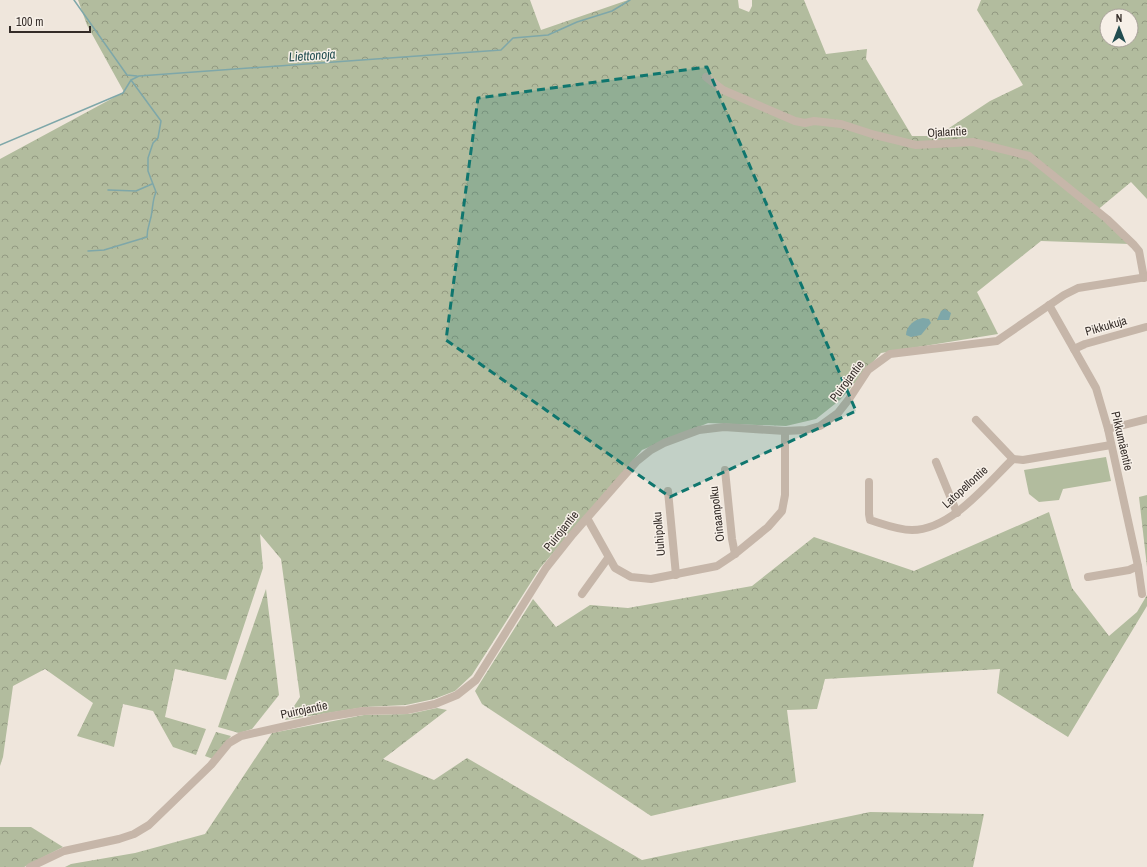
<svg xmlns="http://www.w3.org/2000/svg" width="1147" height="867" font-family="'Archivo Narrow',sans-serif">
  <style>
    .grass { fill: #b2bc9e }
    .forest { fill: url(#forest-crowns); fill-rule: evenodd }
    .water { fill: #7ea7a9 }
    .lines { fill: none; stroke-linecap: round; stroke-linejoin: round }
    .stream { stroke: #7ea7a9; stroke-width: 1.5 }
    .minor { stroke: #c6b6a9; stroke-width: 8 }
    .marked { fill: #0f766e; fill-opacity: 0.2; stroke: #0f766e; stroke-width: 3; stroke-dasharray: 8 5; stroke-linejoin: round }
    .labels { text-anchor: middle; stroke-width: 3; stroke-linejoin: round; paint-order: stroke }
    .street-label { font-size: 12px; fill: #342c28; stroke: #f7f0e8 }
    .water-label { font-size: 13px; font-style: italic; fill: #224d50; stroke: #f7f0e8 }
  </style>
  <defs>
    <pattern id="forest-crowns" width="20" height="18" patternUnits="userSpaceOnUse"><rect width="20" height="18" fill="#b2bc9e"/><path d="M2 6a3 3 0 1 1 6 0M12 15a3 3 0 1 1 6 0" fill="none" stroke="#929981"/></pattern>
  </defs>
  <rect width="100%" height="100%" fill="#efe6dc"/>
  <polygon class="grass" points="1106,457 1111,481 1063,489 1059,500 1039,502 1029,494 1024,470"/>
  <g class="forest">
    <path d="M78,0H530L541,30L628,0H738L739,8L749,12L752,6V0H804L826,54L867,49L866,59L912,136H937L990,101L1023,85L977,10L981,0H1147V199L1131,182L1095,212L1130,244L1041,241L977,292L998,334L881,353L840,400L816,419L786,426L708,423L642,450L540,568L472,675L455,691L434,699L406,705L365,707L285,720L300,697L281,559L260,534L263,568L226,680L175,669L165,717L206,729L196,755L173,747L153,711L123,704L114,747L77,736L93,703L45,669L13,686L3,757L0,766V159L124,92L87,25ZM1107,16H1131V40H1107Z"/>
    <polygon points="1147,495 1147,567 1139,497"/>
    <polygon points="1049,512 1072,588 1109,636 1137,612 1147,595 1147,606 1068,737 997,693 1000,669 825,679 817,709 787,710 796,782 651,816 482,704 475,691 533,599 556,627 590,605 628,608 752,586 814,537 914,571"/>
    <polygon points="266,589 279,695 252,729 239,733 218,727"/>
    <polygon points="437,708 447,710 383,759 434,780 467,758 642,860 870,812 984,814 973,867 65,867 71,864 135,853 205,834 272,733 364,715 409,714"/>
    <polygon points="216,732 231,736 213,759 205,756"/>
    <polygon points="0,827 31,827 63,847 24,867 0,867"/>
  </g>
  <g class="water">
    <polygon points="945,309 951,313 949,320 937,320 941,311"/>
    <path d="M923,318L929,319L931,323L921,335L911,337L906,335C906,326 915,319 923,318Z"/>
  </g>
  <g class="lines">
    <g class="stream">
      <polyline points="74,0 127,75 137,76"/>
      <polyline points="0,145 123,93 131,80 139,76 501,50 513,38 548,35 577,22 612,11 630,0"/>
      <polyline points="108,190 136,191 152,184"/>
      <path d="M88,251L104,250L147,237C147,226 151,222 152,211C153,204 153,199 156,192L148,171V158L153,143L158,138L161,121L131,80"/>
    </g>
    <g class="minor">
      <polyline points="706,77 723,90 795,121 805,123 814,121 841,124 875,135 916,145 973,142 1029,156 1107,219 1134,245 1139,251 1144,278"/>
      <polyline points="1049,305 1096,388 1108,429 1138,566 1142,594"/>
      <polyline points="1074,349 1085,344 1146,327"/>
      <polyline points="976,420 1013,459"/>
      <polyline points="1108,429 1147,419"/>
      <polyline points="936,462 957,513"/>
      <polyline points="725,470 732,539 735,554"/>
      <path d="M869,482V514L870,520C883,524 898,530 912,530C951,530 987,484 1013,459L1023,460L1111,445"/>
      <polyline points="668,491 676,575"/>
      <polyline points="587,518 615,568 631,577 651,579 717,566 735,554 768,527 782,511 785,495 785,431"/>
      <polyline points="1088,577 1129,570 1138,566"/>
      <polyline points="582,594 608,558"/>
      <polyline points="30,867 64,851 119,839 134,834 149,825 211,765 229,743 241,736 326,717 363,711 407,710 435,704 457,695 476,680 546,568 573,534 636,462 651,450 664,443 699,430 724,427 785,431 806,430 820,426 838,413 849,399 868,370 890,354 997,341 1064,295 1078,288 1147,277"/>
    </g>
  </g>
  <path class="marked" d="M707,67L856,411L670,497L446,340L478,98Z"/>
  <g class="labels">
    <g class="street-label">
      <text transform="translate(947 132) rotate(-3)" y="4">Ojalantie</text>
      <text transform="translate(1106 326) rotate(-16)" y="4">Pikkukuja</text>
      <text transform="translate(847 381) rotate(-53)" y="4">Puirojantie</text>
      <text transform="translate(1122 441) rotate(77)" y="4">Pikkumäentie</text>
      <text transform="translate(965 487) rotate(-42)" y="4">Latopellontie</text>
      <text transform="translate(717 514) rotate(-97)" y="4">Oinaanpolku</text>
      <text transform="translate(561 531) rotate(-51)" y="4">Puirojantie</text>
      <text transform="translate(659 534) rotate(-95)" y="4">Uuhipolku</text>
      <text transform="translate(304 710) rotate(-12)" y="4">Puirojantie</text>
    </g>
    <g class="water-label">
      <text transform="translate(312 55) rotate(-4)" y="5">Liettonoja</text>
    </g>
  </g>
  <g transform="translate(1119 28)"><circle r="19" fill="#f7f0e8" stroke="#a9a29b"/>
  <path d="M0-3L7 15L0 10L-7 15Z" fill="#224d50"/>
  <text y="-6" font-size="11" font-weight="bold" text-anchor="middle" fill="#342c28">N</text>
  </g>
  <path d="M10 26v6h80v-6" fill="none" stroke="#342c28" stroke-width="2"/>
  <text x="16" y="26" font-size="12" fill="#342c28" stroke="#f7f0e8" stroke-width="3" paint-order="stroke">100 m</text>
</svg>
